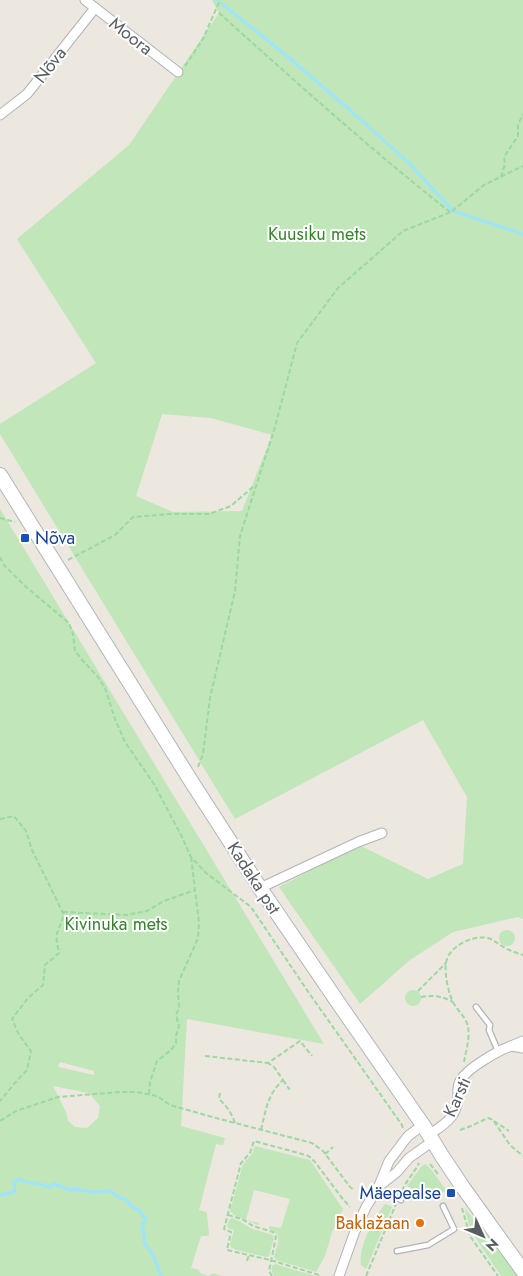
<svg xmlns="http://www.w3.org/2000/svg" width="523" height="1276" font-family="Jost,sans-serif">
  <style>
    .green { fill: #c0e6b9; fill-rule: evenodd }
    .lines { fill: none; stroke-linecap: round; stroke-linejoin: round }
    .stream { stroke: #9ce4ff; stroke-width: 3 }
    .service-casing { stroke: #b0b4b8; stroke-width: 7 }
    .minor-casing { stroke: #b0b4b8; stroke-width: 11 }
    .secondary-casing { stroke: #b1b6bb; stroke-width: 16 }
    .path { stroke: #9bd9a1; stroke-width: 2; stroke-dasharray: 5 2.5; stroke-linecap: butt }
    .service { stroke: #fff; stroke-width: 4.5 }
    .minor { stroke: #fff; stroke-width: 9 }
    .secondary { stroke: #fff; stroke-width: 14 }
    .transit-dot { fill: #1a4fb4; stroke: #fff; stroke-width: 2 }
    .food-dot { fill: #e8710a; stroke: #fff; stroke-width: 2 }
    .labels { text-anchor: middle; stroke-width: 4; stroke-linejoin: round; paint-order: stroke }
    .street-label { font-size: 18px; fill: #585d61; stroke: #fff }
    .park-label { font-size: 18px; fill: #38822e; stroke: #fff }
    .transit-label { font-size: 18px; fill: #164399; stroke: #fff; text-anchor: start }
    .food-label { font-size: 18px; fill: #c56008; stroke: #fff; text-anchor: end }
  </style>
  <rect width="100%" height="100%" fill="#ece7df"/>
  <g class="green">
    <path d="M212,0H523V919L518,917L453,932L410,960L360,1004L279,887L359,845L428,879L463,864L467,797L423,720L235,819L0,434V424L96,363L17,239L129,145L219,13ZM162,414L211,418L272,435L242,511L173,512L136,496Z"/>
    <path d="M0,509L324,1044L187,1019L181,1126L225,1138L223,1145L216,1144L199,1210L206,1212L207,1214L209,1235L207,1236H201L191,1268L199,1270L200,1273L209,1276L213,1273L222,1276H0ZM60,1062L94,1071V1075L58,1067ZM53,1086L89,1093L100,1106L98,1118L87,1128L75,1127L68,1121L66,1112Z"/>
    <circle cx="507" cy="938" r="8"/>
    <circle cx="413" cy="998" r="8"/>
    <path d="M255,1146L310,1160L343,1209L332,1232L325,1256L316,1272L276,1260L274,1257C277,1244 284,1235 269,1229V1226L281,1228L290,1199L254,1190L246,1220L259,1223L258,1225L234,1215L230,1211L243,1164L252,1154Z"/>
    <polygon points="425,1164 430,1168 446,1190 441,1194 417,1191 407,1186 421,1167"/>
    <path d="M385,1204L392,1207L366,1269L361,1265C358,1246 374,1219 385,1204Z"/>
    <polygon points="465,1209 502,1252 518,1276 501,1276 473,1234 470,1229"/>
    <polygon points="232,1218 241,1222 252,1229 273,1235 274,1238 269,1256 267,1257 236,1250 231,1247 230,1244 234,1230 230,1229 227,1226 229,1220"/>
    <path d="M275,1264L315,1276H274C272,1272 271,1270 272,1266Z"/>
  </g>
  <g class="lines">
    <g class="stream">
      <polyline points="217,0 218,0"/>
      <polyline points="222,4 281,51 351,111 409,163 453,211 523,234"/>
      <path d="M0,1195L10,1193L15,1191L14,1182L19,1179C23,1181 28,1183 31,1183C38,1184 41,1183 48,1187L55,1184L69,1190L77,1189L91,1192L109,1191L113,1193L118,1197L127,1200C130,1206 132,1208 139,1210L145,1218V1221L142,1225L144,1232V1242L153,1255L161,1276"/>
    </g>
    <g class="service-casing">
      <g id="service">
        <polyline points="476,1007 490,1025 489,1030 498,1051"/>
        <polyline points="378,1188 401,1200"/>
        <polyline points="397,1251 428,1245 454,1229 443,1206"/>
      </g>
    </g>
    <g class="minor-casing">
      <g id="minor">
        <polyline points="85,0 178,72"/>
        <polyline points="0,115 27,94 95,8"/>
        <polyline points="260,888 358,842 382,833"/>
        <polyline points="523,1041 511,1046 523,1048"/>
        <path d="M429,1135C441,1126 454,1120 457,1104C459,1096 456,1089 460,1081C467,1068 498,1051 511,1046"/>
        <polyline points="378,1187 397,1172 409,1158 433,1141"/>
        <polyline points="339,1276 355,1231 366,1207 378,1188 389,1161 408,1136 423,1125"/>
      </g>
    </g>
    <g class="secondary-casing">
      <polyline id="secondary" points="0,475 191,781 260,888 337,1001 423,1125 442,1156 462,1186 523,1271"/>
    </g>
    <g class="path">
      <path d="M219,13C295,81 370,149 450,212"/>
      <polyline points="185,66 203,39 220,0"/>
      <polyline points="501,177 505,164 504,157 518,136 518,125 523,114"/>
      <polyline points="0,518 15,522"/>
      <polyline points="0,557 4,565 25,586 69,623 73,634 75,651 84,662 98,677 105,688 115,719 125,742 154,784 181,835 191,857 206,873 251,907 309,993 402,1125 403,1129"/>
      <polyline points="68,560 115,535 133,517 170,514 209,514 231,506 255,485"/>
      <polyline points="198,767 203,754 210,698 235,591 240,536 275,427 297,343 338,288 403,231 451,212 484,185 523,166"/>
      <polyline points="0,819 14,816 26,831 32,850 64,915 56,936 59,953 45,965 43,985 28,998 12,1019 19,1035 31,1051 27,1070 14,1084 0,1101"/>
      <polyline points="63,912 127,915 147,911 164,901 195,890"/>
      <polyline points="418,991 446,963"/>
      <path d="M421,997C433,995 442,996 453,1002"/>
      <polyline points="205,1056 268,1063 300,1041 312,1056"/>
      <path d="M464,1062C466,1051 470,1038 468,1027C467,1019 459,1012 454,1004C449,996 444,973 446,963C447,955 453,949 459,945C468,939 478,936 488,938C495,940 499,945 505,948C511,951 517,953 523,955"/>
      <polyline points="283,1080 289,1089 290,1088"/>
      <path d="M220,1093L219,1099C227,1106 232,1114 235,1123"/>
      <polyline points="149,1094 150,1082 157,1061 171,1050 176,1043 176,1036 179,1026 176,1015 179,1008 178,990 179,981 198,938 199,922 191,857"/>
      <polyline points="0,1121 16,1111 58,1097 120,1092 137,1092 157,1096 170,1105 216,1118 312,1143 323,1151 350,1187 354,1190"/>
      <polyline points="494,1121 509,1131"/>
      <path d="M261,1130C266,1110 267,1095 283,1080L274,1067L268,1063"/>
      <polyline points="460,1130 471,1126 488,1118 493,1120 510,1145 523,1156"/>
      <polyline points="325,1154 333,1147"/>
      <polyline points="430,1164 438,1174"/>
      <path d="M402,1191C406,1181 414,1173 419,1163"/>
      <polyline points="462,1208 470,1236 498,1276"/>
      <polyline points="228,1215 242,1219 253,1226 273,1232 276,1237 269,1271 272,1276"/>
      <polyline points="247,1261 249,1255"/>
      <polyline points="319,1275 270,1260 227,1250 231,1232 224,1229 241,1163 250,1153 254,1141 306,1155 310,1157 315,1162 342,1198 350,1207"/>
      <polyline points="366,1276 396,1204"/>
    </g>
    <use href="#service" class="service"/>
    <use href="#minor" class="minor"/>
    <use href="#secondary" class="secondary"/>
  </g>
  <g class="transit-dot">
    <rect x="20" y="533" width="10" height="10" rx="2.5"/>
    <rect x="446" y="1188" width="10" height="10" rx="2.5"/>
  </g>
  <circle class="food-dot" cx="420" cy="1223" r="5"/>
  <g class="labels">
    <g class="street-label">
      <text transform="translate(131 36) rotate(38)" y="6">Moora</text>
      <text transform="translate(50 65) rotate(-52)" y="6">Nõva</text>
      <text transform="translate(254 878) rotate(57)" y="6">Kadaka pst</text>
      <text transform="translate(457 1097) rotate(-66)" y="6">Karsti</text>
    </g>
    <g class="park-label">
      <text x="317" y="240">Kuusiku mets</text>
      <text x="116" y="930">Kivinuka mets</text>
    </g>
    <g class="transit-label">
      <text x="35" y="544">Nõva</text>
      <text x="441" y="1199" text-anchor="end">Mäepealse</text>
    </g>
    <g class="food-label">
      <text x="410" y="1229">Baklažaan</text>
    </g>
  </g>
  <g transform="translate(483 1236) rotate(134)" stroke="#ffffff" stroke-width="4" paint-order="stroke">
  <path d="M0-4L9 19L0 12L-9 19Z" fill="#585d61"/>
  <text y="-8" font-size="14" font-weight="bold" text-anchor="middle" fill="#585d61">N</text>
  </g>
</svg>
